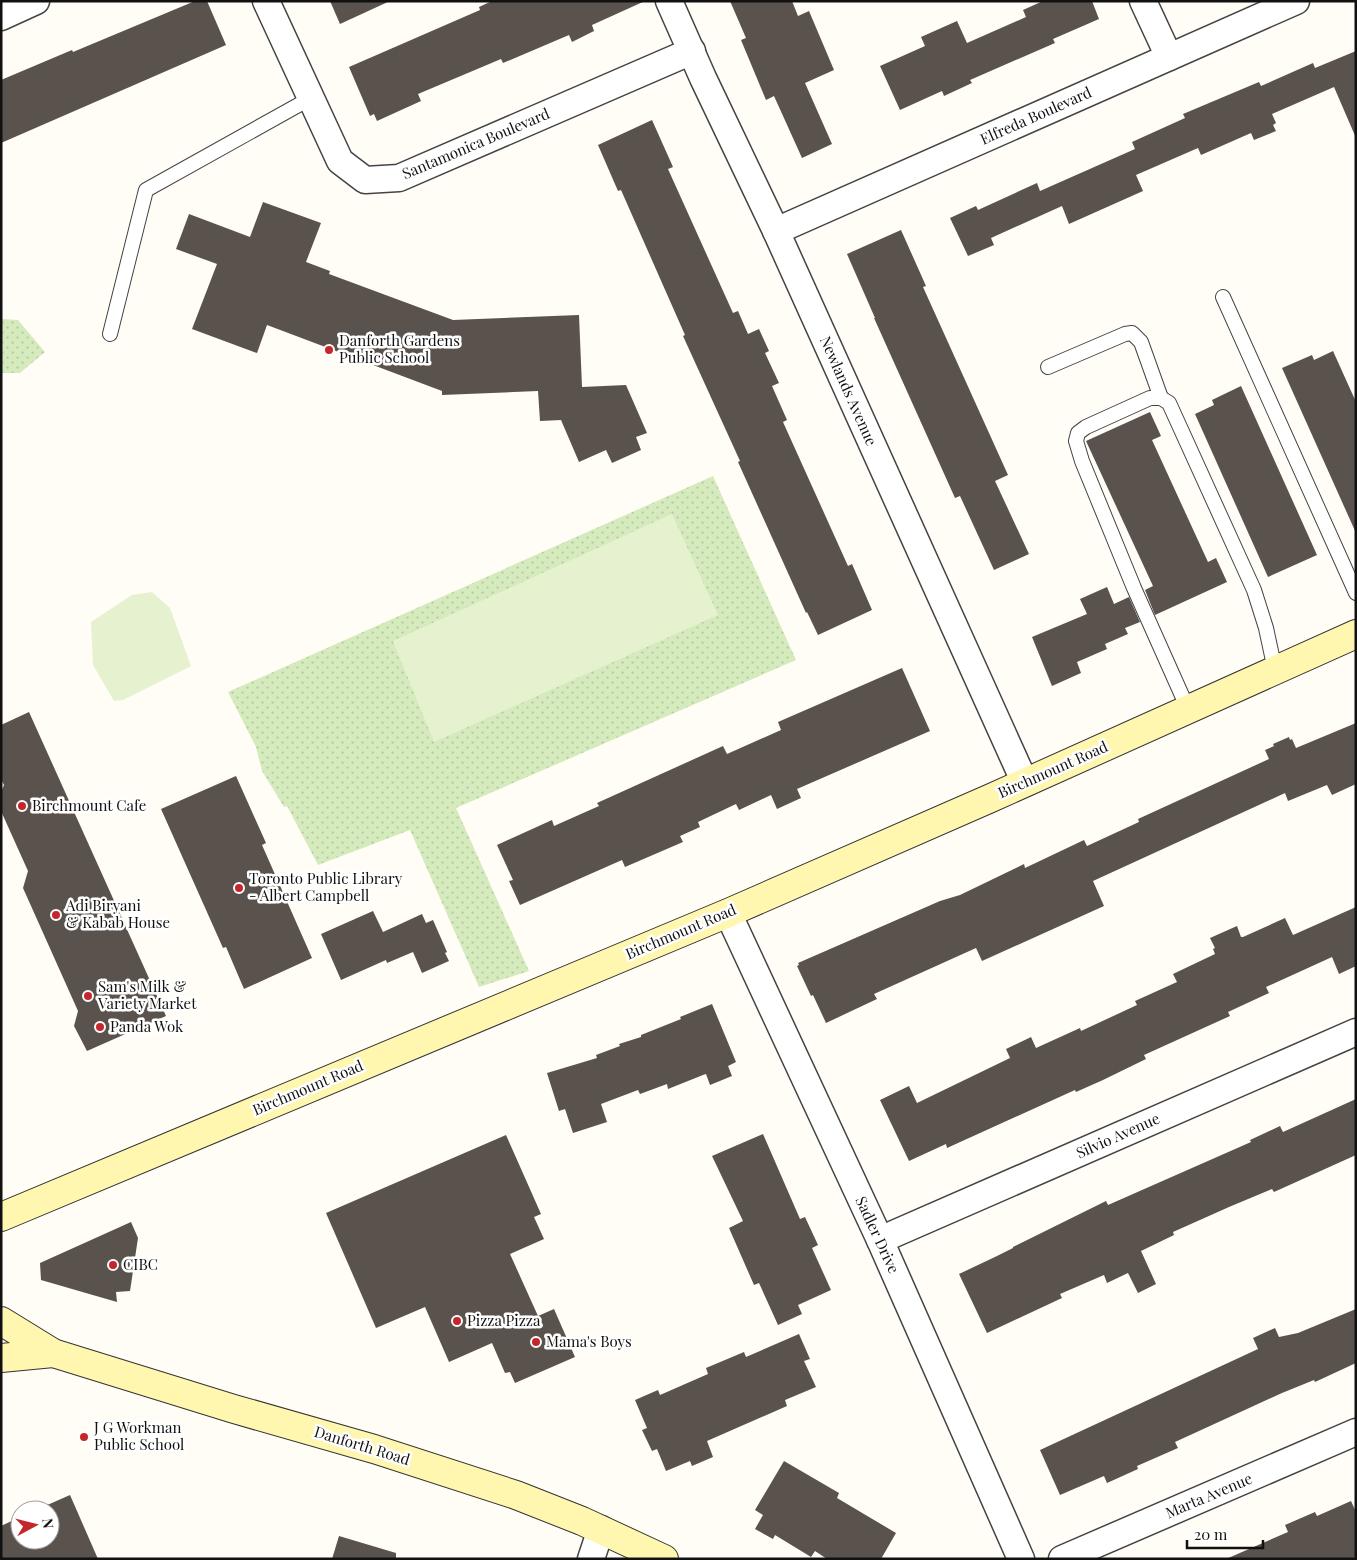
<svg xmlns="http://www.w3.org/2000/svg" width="1357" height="1560" font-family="'Playfair Display',serif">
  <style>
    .park { fill: url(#park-dots) }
    .pitch { fill: #e6f2cf }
    .building { fill: #5a524d }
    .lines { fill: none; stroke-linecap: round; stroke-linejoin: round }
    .lane-casing { stroke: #444; stroke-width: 16 }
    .street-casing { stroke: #444; stroke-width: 29 }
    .secondary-casing { stroke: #333; stroke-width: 30 }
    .lane { stroke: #fff; stroke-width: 14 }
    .street { stroke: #fff; stroke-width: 26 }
    .secondary { stroke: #fff6b0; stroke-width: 28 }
    .poi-dot { fill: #c4262e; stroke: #fff; stroke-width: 2 }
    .labels { text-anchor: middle; stroke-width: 5; stroke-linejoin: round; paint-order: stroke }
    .street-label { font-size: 15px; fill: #111; stroke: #fff }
    .poi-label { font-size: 15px; fill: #111; stroke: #fff; text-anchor: start }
  </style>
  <defs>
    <pattern id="park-dots" width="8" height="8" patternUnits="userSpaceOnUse" patternTransform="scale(1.25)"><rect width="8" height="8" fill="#d5ebbd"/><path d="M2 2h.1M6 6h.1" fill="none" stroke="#b6c8a1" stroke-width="1.8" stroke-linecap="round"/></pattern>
  </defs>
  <rect width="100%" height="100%" fill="#fffdf5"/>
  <g class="park">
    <polygon points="1,319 18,320 45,352 20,373 1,373"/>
    <polygon points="713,476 796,660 456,808 529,971 479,987 410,830 318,865 287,806 284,807 262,771 256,747 228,692"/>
  </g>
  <g class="pitch">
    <polygon points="672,514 718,615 434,742 393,641"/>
    <polygon points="152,592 170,608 191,666 123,700 114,701 93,665 91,622 132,595"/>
  </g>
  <g class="building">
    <polygon points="195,1 207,1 226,45 1,143 1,80 72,50 73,52"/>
    <polygon points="330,1 390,1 340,24"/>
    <polygon points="492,1 645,1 592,25 594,31 572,42 569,35 503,63 501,59 418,94 421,101 377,121 374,114 370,116 349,67 480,10 479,7"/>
    <polygon points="730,1 792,1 798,16 809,11 834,70 805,83 832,144 802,158 774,96 766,100 741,40 746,38"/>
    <polygon points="1043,1 1092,1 1099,19 1053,39 1055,43 970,80 972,83 944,96 942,91 900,110 880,66 925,46 921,37 957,21 967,43 1026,17 1023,10"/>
    <polygon points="1356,51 1356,138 1334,87 1272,114 1276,123 1273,125 1276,131 1254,140 1251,133 1201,155 1198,148 1136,175 1143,191 1069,224 1062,206 991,238 994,245 968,256 950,218 976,206 978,210 1037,183 1040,191 1135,149 1132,142 1185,118 1183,114 1259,82 1261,86 1313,63 1315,68"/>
    <polygon points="652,120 673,167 668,169 733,313 738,311 748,334 759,329 769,351 765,353 779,383 772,386 787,420 783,422 848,566 852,564 872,610 818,635 807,612 806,613 738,462 740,461 683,336 685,335 621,190 618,191 598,145"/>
    <polygon points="263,202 321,223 306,262 330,271 329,274 453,320 579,315 582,387 626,385 647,433 636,437 641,450 612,463 606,450 579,462 561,420 540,421 538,391 442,395 442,391 267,325 257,353 192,329 217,264 176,249 189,214 250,237"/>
    <polygon points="901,230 926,286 923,287 1008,475 995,481 1029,554 994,570 960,496 955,498 874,318 875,318 847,254"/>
    <polygon points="1333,351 1356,402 1356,533 1282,368 1312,355 1314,360"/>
    <polygon points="1241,386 1317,555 1268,577 1195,414 1214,405 1212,400"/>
    <polygon points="1150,412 1161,436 1152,440 1208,562 1216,558 1227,582 1155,615 1145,590 1153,586 1086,441"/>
    <polygon points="1107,587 1114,604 1129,597 1140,622 1125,628 1128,634 1105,644 1107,649 1077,662 1081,673 1052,686 1032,637 1087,614 1080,599"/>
    <polygon points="902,668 930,731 797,789 801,798 777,809 771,795 739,810 736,804 698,822 700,827 680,836 683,842 625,867 622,860 520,905 509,881 513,880 497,845 552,820 554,826 599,806 597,803 723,746 727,754 781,730 778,722"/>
    <polygon points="29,712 166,1016 87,1051 74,1026 78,1011 23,888 28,871 1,811 1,792 4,785 1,779 1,725"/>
    <polygon points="1356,723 1356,784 1332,795 1327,785 1288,801 1285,793 1093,881 1104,906 982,961 976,948 874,994 877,999 826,1023 813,995 811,996 797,966 799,965 798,963 940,901 960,895 1024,864 1025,868 1084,840 1087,846 1139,822 1138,819 1269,759 1265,750 1274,746 1273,744 1289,737 1290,740 1292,739 1296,748"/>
    <polygon points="236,776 266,843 262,845 312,958 244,989 226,947 223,948 161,809"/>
    <polygon points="1356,907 1356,966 1339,974 1332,957 1266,987 1269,993 1228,1012 1230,1016 1144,1055 1146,1059 1103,1080 1076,1092 1075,1090 947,1148 946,1144 909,1161 880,1100 909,1086 917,1103 1010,1058 1006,1049 1031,1037 1036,1048 1080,1028 1081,1031 1137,1005 1135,1001 1177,982 1173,974 1215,954 1213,949 1215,948 1210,938 1237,926 1241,937 1243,937 1285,918 1293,935"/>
    <polygon points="373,911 383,932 422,914 426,923 433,920 447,952 445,953 449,961 422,973 413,952 387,963 386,960 341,980 321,934"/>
    <polygon points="712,1004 736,1062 728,1066 732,1076 710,1085 706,1074 703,1075 668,1089 667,1084 640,1094 638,1090 601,1104 607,1122 573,1133 565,1109 559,1111 547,1073 597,1058 596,1055 620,1046 619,1044 641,1037 641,1035 681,1019 680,1017"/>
    <polygon points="1356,1099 1356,1155 1274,1192 1272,1189 1229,1207 1173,1232 1174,1235 1141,1251 1156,1284 1138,1293 1128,1273 1107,1283 1104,1275 1060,1294 1062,1298 987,1333 959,1274 997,1256 1013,1248 1013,1247 1106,1201 1108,1205 1251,1142 1250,1140 1280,1126 1283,1132"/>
    <polygon points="763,1134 800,1219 805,1217 818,1245 812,1248 831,1290 798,1305 802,1314 778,1325 759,1283 754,1285 729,1228 743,1221 712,1156"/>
    <polygon points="506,1135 541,1214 534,1217 544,1239 510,1254 538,1316 554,1309 575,1357 515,1383 510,1372 505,1373 492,1343 449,1362 425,1307 376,1328 326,1213"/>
    <polygon points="131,1222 138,1238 130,1291 116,1292 117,1302 41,1280 40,1263"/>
    <polygon points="1356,1309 1356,1363 1315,1382 1314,1380 1282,1393 1175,1442 1178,1448 1137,1466 1138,1469 1107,1483 1104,1476 1060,1495 1040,1450 1258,1349 1253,1338 1275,1328 1279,1337 1298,1333"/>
    <polygon points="799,1334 810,1359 804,1361 816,1387 785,1400 787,1406 707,1441 713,1457 692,1466 690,1461 666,1471 657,1449 652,1451 642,1430 647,1428 635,1400 658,1390 660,1395 708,1374 706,1368 744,1352 746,1357"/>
    <polygon points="784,1461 839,1493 837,1498 896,1533 881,1559 827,1559 815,1551 811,1557 775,1535 773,1539 755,1529 763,1515 755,1510"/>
    <polygon points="70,1495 98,1559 1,1559 1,1526 20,1517 20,1540 50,1540 50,1510 36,1510"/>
    <polygon points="1351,1501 1356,1512 1356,1559 1226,1559 1288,1532 1285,1525 1315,1512 1317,1516"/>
    <polygon points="339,1536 396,1553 396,1559 332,1559"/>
  </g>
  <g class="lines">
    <g class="lane-casing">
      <g id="lane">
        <polyline points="1223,297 1356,593"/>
        <polyline points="110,334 146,190 311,98"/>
        <polyline points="1048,367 1125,334 1132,333 1141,342 1161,398"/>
        <polyline points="1188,709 1134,588 1082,461 1076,441 1078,433 1086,427 1150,398 1161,398 1169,403 1254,590 1266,628 1275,670"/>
      </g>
    </g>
    <g class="street-casing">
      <g id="street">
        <polyline points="266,1 340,161 365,180 399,178 692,51"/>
        <polyline points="669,1 703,78 776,231 1025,783"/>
        <polyline points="1143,1 1169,57"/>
        <polyline points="1,17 36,1"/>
        <polyline points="776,231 1296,1"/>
        <polyline points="728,913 880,1240 1021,1559"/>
        <polyline points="880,1240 1356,1032"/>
        <polyline points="591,1559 601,1529"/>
        <polyline points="1062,1559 1356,1432"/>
      </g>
    </g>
    <g class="secondary-casing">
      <g id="secondary">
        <polyline points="1,1217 728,913 991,798 1356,634"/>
        <polyline points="1,1321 53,1353 234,1409 374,1449 516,1495 582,1521 664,1559"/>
        <polyline points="1,1358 53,1353"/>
      </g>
    </g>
    <use href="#lane" class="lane"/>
    <use href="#street" class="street"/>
    <use href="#secondary" class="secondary"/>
  </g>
  <g class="poi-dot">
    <circle cx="329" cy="350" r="5"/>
    <circle cx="22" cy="806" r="5"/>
    <circle cx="239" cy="888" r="5"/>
    <circle cx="56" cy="915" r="5"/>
    <circle cx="88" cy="996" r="5"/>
    <circle cx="100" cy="1027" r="5"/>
    <circle cx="113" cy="1265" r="5"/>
    <circle cx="457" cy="1321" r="5"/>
    <circle cx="536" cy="1342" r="5"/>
    <circle cx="84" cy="1437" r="5"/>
  </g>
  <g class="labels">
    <g class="street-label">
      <text transform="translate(1036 116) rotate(-24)" y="5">Elfreda Boulevard</text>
      <text transform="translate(476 144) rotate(-23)" y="5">Santamonica Boulevard</text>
      <text transform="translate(848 391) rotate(66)" y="5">Newlands Avenue</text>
      <text transform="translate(1053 770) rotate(-24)" y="5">Birchmount Road</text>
      <text transform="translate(681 932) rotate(-23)" y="5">Birchmount Road</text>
      <text transform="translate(308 1088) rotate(-23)" y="5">Birchmount Road</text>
      <text transform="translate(1118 1136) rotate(-24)" y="5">Silvio Avenue</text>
      <text transform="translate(877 1235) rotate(65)" y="5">Sadler Drive</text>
      <text transform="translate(362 1446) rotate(17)" y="5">Danforth Road</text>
      <text transform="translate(1209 1496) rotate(-23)" y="5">Marta Avenue</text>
    </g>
    <g class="poi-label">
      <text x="339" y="346">Danforth Gardens<tspan x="339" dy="17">Public School</tspan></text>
      <text x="32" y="811">Birchmount Cafe</text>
      <text x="249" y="884">Toronto Public Library<tspan x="249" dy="17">- Albert Campbell</tspan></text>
      <text x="66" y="911">Adi Biryani<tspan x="66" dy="17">&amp; Kabab House</tspan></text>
      <text x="98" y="992">Sam's Milk &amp;<tspan x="98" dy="17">Variety Market</tspan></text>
      <text x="110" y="1032">Panda Wok</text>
      <text x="123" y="1270">CIBC</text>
      <text x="467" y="1326">Pizza Pizza</text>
      <text x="546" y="1347">Mama's Boys</text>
      <text x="94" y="1433">J G Workman<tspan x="94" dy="17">Public School</tspan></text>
    </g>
  </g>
  <rect width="1357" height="1560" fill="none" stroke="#111111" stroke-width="5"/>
  <g transform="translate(35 1525) rotate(83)"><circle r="24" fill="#ffffff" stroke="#a0a0a0"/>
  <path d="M0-4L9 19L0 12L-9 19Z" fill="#c4262e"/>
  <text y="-8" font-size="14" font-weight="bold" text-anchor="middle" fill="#111111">N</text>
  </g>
  <path d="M1187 1540v8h76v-8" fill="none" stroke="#111111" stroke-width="2.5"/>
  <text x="1194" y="1540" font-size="15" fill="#111111" stroke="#ffffff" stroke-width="4" paint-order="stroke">20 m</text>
</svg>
